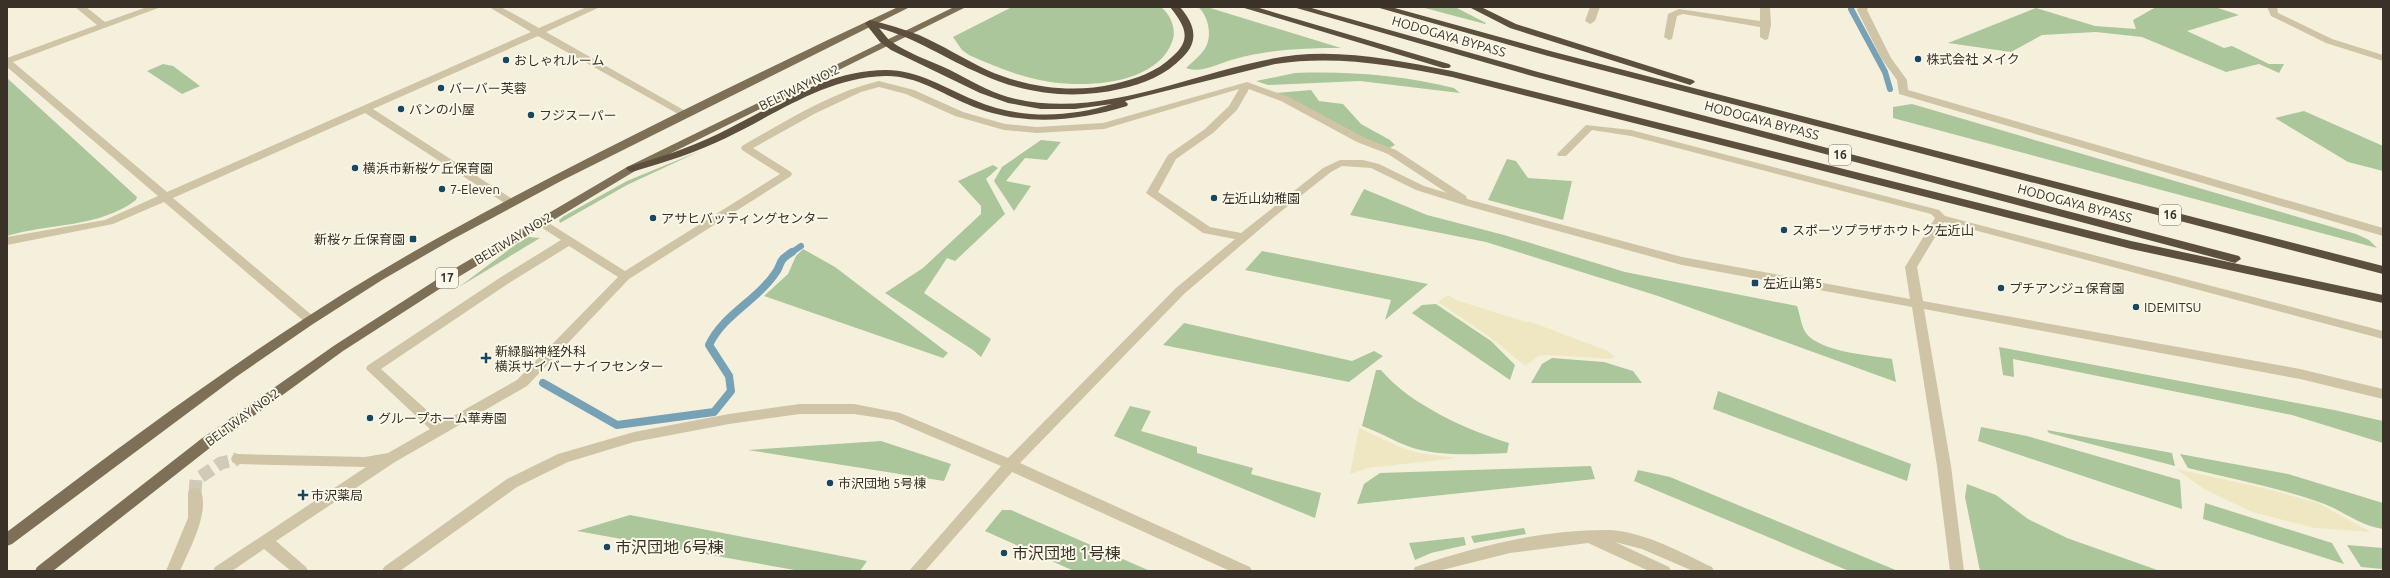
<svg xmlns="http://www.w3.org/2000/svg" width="2390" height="578" font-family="Ubuntu,'Noto Sans JP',sans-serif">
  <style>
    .green { fill: #abc69a }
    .plaza { fill: #efe7c1 }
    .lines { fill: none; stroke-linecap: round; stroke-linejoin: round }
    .stream-far1 { stroke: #77a2b6; stroke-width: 6 }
    .stream { stroke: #77a2b6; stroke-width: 8 }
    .minor-tunnel { stroke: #d0cab8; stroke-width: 13; stroke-dasharray: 13 6; stroke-linecap: butt }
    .minor { fill: #cfc4a6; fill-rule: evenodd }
    .major { fill: #7e6f57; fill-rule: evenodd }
    .highway { fill: #5c4f3e; fill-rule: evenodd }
    .poi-dot { fill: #184861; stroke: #fcf8e9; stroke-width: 1.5 }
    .labels { text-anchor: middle; stroke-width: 4; stroke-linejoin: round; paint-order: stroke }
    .shield { fill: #fcf8e9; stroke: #746d62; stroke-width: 1 }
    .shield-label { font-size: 12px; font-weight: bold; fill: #3a3228 }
    .street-label { font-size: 13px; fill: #3a3228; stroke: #fcf8e9 }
    .poi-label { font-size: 13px; fill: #3a3228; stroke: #fcf8e9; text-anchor: start }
    .near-poi-label { font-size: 16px; fill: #3a3228; stroke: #fcf8e9; text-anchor: start }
  </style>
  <rect width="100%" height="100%" fill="#f5f0dc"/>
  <g class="green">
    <path d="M1012,7H1161C1171,15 1177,30 1172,42C1155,88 1074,89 1035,79C1012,74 990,64 969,55L962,50L953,37Z"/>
    <path d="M1198,7H1207L1341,48C1306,48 1270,49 1235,59C1219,63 1201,74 1186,68C1192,62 1199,57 1204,50C1213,38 1209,16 1198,7Z"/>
    <polygon points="1421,7 1455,7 1486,23 1485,24"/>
    <polygon points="2156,7 2215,7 2239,15 2187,31 2224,48 2232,46 2269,64 2284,64 2279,73 2259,64 2226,72 2142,37 2096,32 2042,35 2011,52 1948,43 2036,8 2095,26 2136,29 2133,20"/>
    <polygon points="163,64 173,66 200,86 182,94 147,71"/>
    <path d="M1295,73C1349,71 1401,75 1454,88L1460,93L1360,81L1268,85L1256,81Z"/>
    <path d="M7,78L137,197L136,200C99,228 50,223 7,236Z"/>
    <polygon points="1311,90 1319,101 1343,104 1361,124 1390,140 1395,145 1388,149 1362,140 1276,93"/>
    <polygon points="1912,104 2356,234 2369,240 2377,248 1893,118 1893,107"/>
    <polygon points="2304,111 2383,146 2383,171 2348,162 2275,118"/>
    <polygon points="1041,140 1061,142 1047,160 1025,158 1006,181 1031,186 1014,211 994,181 1002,167"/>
    <polygon points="700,151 627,185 560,223 559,220 564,216 627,181"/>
    <polygon points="1507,159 1516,161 1528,178 1572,181 1563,220 1488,200"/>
    <polygon points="993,165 998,168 986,179 1005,214 955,261 947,258 924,293 991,339 981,357 973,350 885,293 923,268 981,214 981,206 958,181"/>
    <path d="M1364,189L1427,215L1504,235L1625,272L1797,306C1800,314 1801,326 1806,333C1820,352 1869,355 1892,359L1896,382L1658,296L1486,242L1350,215Z"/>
    <polygon points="529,237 540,238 459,287 519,242"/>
    <polygon points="803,249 835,267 948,353 943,358 764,296 788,274 796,256"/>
    <polygon points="1262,251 1428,284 1385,320 1391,300 1245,270"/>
    <polygon points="1436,304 1491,341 1515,365 1510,380 1412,313 1422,305"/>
    <polygon points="1184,323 1352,361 1374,351 1383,356 1349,382 1163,345"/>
    <polygon points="1999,347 2334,410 2383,421 2383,443 2292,415 2013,359 2014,377 2003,375"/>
    <polygon points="1552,358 1604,362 1633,371 1642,383 1531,383 1542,364"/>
    <path d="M1376,370H1381C1409,404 1467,430 1509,443L1507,453C1476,454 1444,457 1413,448C1395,442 1380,432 1362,426Z"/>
    <polygon points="1718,391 1911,464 1907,481 1713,409"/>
    <polygon points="1130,406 1151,411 1141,431 1197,447 1197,453 1253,468 1251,474 1321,493 1315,518 1114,436"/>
    <polygon points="1981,427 2027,436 2180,480 2182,509 1978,441"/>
    <polygon points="2047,430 2172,453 2175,466 2049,433"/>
    <polygon points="881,441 951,464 944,481 748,450"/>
    <path d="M2180,454L2288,474L2383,503V529C2357,525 2343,510 2319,502C2276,487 2232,479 2188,468Z"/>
    <polygon points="1591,466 1595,479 1357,504 1364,484 1380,473"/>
    <polygon points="1638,470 1670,477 1898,571 1849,571 1634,481"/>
    <polygon points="1967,484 1996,495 2028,519 2067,538 2160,571 1980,571 1965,497"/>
    <polygon points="2205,503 2332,543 2344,564 2203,519"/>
    <polygon points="1002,510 1011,510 1150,571 1074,571 985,531"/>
    <polygon points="630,515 867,561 860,571 800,571 577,531"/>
    <polygon points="1524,528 1526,534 1474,543 1471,536"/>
    <polygon points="1464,537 1466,545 1431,553 1415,560 1409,543"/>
    <polygon points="2347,545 2383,548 2383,569 2361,567"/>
  </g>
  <g class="plaza">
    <polygon points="1448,295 1456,300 1526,322 1531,322 1608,351 1615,357 1611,359 1548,355 1539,356 1525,366 1491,338 1438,302"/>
    <polygon points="1359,428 1402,448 1419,453 1457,458 1368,468 1350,474"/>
    <polygon points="2176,469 2263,488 2318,503 2371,532 2315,528 2252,512 2204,489"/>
  </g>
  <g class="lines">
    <g class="stream-far1">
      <polyline points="1851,9 1885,72 1890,89"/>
      <polyline points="791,253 801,246"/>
    </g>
    <path class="stream" d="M543,383L617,425L714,412L731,391L729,376L709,345C723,315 756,301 774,275C784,263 775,263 792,252"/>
    <polyline class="minor-tunnel" points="195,493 196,480 221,463 238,459"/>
    <g class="minor">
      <polygon points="75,7 86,7 105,22 147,7 161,7 13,62 167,192 531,32 489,7 501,7 539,28 587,7 600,7 546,32 689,113 684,116 680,115 538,36 373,109 514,200 516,202 514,204 506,204 365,113 173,198 314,317 316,320 310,324 306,323 164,202 113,224 7,245 7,237 105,220 158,196 7,67 7,58 97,25"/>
      <polygon points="1590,7 1600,7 1595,21 1590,24 1585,21"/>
      <polygon points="1760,7 1770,7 1771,25 1768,39 1765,40 1760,37 1760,27 1683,14 1677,16 1672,39 1669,40 1664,37 1668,14 1679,9 1760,21"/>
      <polygon points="1858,7 1868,7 1867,10 1891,58 1907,80 1908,90 2383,228 2383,236 1899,94 1897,80 1881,58 1857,10"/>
      <polygon points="2267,7 2277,7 2278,13 2332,39 2383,55 2383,61 2326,43 2271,16"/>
      <path d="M879,81L914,90L963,112L1005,124L1037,127L1103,123L1247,82L1289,97L1365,138L1396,150L1466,196L1467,199L1682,257L1910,299L1905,267L1935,218L1931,214L1631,136L1592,130L1566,156H1558L1557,154L1586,125L1631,130L1939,210L1945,216L2383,331V339L1944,222L1917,267L1923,301L2300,369L2383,389V399L2300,379L1924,309L1951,466L1964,571H1950L1937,466L1912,307L1682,265L1467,206L1416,190L1371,168L1342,166L1331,172L1274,217L1184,294L1020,463L1250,567L1252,571H1230L1012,472L925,571H909L1001,466L893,420L854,414H800L729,424L634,442L568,462L517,487L400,571H382L384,567L507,479L558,454L634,432L729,414L800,404H854L900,413L1008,458L1176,288L1235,239L1203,233L1146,193L1168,155L1205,129L1229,106L1239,89L1104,129L1037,133L1004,130L955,116L906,94L879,87L861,92L816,113L753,148L791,172L792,174L791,176L629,279L527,386L395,462L276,541L306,567L308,571H291L264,549L232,571H213L215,567L366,467L238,464L233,463L231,459L233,455L238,454L365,457L388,453L430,429L366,369L367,366L501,277L561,240L536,224L534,222L536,220H544L625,271L780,174L742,150L741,148L742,146C786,121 830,93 879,81ZM1249,89L1281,101L1357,142L1388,154L1447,193L1424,186L1379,164L1363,160H1340L1323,168L1241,233L1210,227L1158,192L1176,159L1213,133L1237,110ZM569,246L618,277L517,380L441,423L381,369L509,283Z"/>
      <path d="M195,488L200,489C211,511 189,550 180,571H166L188,518V493L190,489Z"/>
      <path d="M1611,530C1647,533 1680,552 1712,567L1714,571H1693L1642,549L1615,542L1669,567L1671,571H1649L1588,543L1510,553L1438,571H1413L1415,567C1477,546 1545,529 1611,530Z"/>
    </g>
    <g class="major">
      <path d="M898,7H910L561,181L453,239L382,280L313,324L236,377L12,544L7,546V532C126,442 246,352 374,275C447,231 522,192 598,153C697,103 797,54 898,7Z"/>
      <polygon points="954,7 966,7 635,171 455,279 343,351 211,447 53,571 35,571 37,567 201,439 335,345 447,273 627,167"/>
    </g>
    <g class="highway">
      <path d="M1170,7H1180C1194,23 1200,40 1183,57C1166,75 1143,84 1120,89C1073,100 1024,94 981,74C946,59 916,38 879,28L889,40L898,46C915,56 933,62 950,70C969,80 988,91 1008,97C1105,123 1201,66 1296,55C1348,50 1401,61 1452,71L2131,241L2383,295V303L2131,249L1452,77C1393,65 1335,55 1275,64L1125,101L1128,104L1127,106C1074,122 1019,127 967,104C941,93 915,75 885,76C827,77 776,114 726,138C697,152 666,162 635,171L631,172L626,169L627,167C658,158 689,148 718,134C770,109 825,70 886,70C918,70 945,88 974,100C1017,119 1068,118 1112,104L1075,109H1041L1008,103L980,93L891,50L880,42L865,23L870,20C887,24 903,29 919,35C942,45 964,59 987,70C1025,87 1072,94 1114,84C1135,79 1157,72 1173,56C1193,38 1184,25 1170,7Z"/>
      <polygon points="1241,7 1256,7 1449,64 1451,66 1449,68 1443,68"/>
      <polygon points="1293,7 1308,7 1538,72 2239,256 2241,259 2235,263 1532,76"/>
      <polygon points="1376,7 1391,7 1554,52 2383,266 2383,274 1548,56"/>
      <polygon points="1469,7 1481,7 1516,24 1693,80 1695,82 1690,85 1687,84 1510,28"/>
    </g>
  </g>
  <g class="poi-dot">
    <circle cx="1918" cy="59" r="4"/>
    <circle cx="506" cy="60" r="4"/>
    <circle cx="441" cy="88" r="4"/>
    <circle cx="401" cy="109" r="4"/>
    <circle cx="531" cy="115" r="4"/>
    <circle cx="355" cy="168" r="4"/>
    <circle cx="442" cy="189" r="4"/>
    <circle cx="1214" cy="198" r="4"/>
    <circle cx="653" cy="218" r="4"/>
    <circle cx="1784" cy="230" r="4"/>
    <rect x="409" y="235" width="8" height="8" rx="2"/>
    <rect x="1751" y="279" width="8" height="8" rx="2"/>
    <circle cx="2001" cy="288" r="4"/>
    <circle cx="2136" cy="307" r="4"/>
    <path d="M484 352h4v4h4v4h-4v4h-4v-4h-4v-4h4z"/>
    <circle cx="370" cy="418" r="4"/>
    <circle cx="830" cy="483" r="4"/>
    <path d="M301 489h4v4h4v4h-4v4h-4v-4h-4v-4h4z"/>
    <circle cx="607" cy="547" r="4"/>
    <circle cx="1004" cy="553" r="4"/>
  </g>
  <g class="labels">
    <g class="shield">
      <rect x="1829" y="145" width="22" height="20" rx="3"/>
      <rect x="2159" y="205" width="22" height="20" rx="3"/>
      <rect x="436" y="268" width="22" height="20" rx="3"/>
    </g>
    <g class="shield-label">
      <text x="1840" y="159">16</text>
      <text x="2170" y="219">16</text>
      <text x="447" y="282">17</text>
    </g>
    <g class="street-label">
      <text transform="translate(1449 36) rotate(16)" y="5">HODOGAYA BYPASS</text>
      <text transform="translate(799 87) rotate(-26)" y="5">BELTWAY NO.2</text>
      <text transform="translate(1762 120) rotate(15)" y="5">HODOGAYA BYPASS</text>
      <text transform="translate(2075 203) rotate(15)" y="5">HODOGAYA BYPASS</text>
      <text transform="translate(513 238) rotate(-31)" y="5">BELTWAY NO.2</text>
      <text transform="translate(242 417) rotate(-36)" y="5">BELTWAY NO.2</text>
    </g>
    <g class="poi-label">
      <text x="1926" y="64">株式会社 メイク</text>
      <text x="514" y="65">おしゃれルーム</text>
      <text x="449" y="93">バーバー芙蓉</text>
      <text x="409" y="114">パンの小屋</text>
      <text x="539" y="120">フジスーパー</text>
      <text x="363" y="173">横浜市新桜ケ丘保育園</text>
      <text x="450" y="194">7-Eleven</text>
      <text x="1222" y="203">左近山幼稚園</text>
      <text x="661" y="223">アサヒバッティングセンター</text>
      <text x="1792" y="235">スポーツプラザホウトク左近山</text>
      <text x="405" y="244" text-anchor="end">新桜ヶ丘保育園</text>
      <text x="1763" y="288">左近山第5</text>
      <text x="2009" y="293">プチアンジュ保育園</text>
      <text x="2144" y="312">IDEMITSU</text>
      <text x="495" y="356">新緑脳神経外科<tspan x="495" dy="15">横浜サイバーナイフセンター</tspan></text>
      <text x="378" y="423">グループホーム華寿園</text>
      <text x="838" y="488">市沢団地 5号棟</text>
      <text x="311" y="500">市沢薬局</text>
    </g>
    <g class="near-poi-label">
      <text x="615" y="553">市沢団地 6号棟</text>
      <text x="1012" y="559">市沢団地 1号棟</text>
    </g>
  </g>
  <rect width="2390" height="578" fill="none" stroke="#3a3228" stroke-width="16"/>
</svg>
